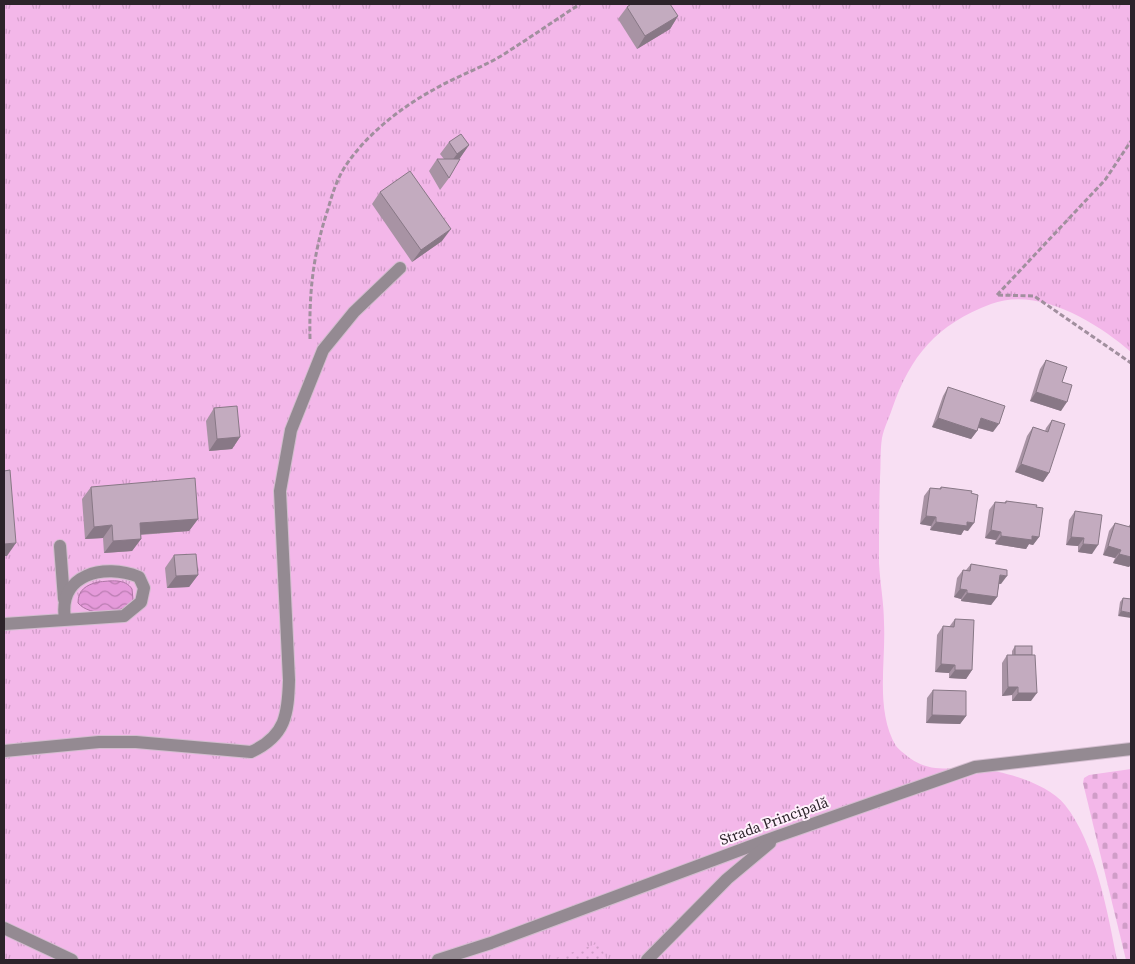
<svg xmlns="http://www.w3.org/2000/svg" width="1135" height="964" font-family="'Source Serif 4',serif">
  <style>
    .grass { fill: url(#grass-tufts) }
    .cemetery { fill: url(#cemetery-stones) }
    .park { fill: url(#park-dots) }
    .water { fill: url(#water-waves); stroke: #ae76a5 }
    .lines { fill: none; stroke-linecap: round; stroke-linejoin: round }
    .minor-casing { stroke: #d3bdcf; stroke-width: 14 }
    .path { stroke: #a18f9e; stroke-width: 3; stroke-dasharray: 5 2.5; stroke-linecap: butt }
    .minor { stroke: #948a92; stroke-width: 12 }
    .wall { fill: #a893a4 }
    .shaded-wall { fill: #887886 }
    .building { fill: #c3abbf; stroke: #887886 }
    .labels { text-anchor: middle; stroke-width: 4; stroke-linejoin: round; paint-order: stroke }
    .street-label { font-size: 15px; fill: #2c232a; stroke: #fff0fc }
  </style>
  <defs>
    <pattern id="grass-tufts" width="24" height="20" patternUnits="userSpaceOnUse" patternTransform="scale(1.25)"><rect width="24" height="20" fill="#f3b7e9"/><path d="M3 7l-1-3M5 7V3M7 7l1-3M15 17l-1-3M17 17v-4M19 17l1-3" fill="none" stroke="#d09dc8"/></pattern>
    <pattern id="cemetery-stones" width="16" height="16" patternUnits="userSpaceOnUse" patternTransform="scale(1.25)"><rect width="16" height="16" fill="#f3b7e9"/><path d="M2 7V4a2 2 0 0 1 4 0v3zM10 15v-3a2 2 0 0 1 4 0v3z" fill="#d09dc8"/></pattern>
    <pattern id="park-dots" width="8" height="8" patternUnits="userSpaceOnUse" patternTransform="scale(1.25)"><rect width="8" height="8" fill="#f3b7e9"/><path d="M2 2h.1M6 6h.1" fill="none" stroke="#d09dc8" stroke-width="1.8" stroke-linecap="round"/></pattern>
    <pattern id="water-waves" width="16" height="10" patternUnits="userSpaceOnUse" patternTransform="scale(1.25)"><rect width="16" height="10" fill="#e59ada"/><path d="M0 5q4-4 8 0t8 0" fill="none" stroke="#ba7db1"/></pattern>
  </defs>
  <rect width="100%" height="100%" fill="#f8dff3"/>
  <path class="grass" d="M4,4H1131V352C1097,322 1037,286 991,304C936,325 911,355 892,409C889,418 884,428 882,438C880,450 881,465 880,478C879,506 879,535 879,563C880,583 884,603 884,623C886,662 875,710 896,746C899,750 904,753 907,756C932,775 950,766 979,769C1005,771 1048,784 1065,805C1095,842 1108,914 1117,960H4Z"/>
  <polygon class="cemetery" points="1131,769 1131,960 1126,960 1083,783 1084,778 1089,775"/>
  <polygon class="park" points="599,943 607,960 550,960"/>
  <path class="water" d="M98,582C110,581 125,578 132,589L133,600C123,615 90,617 78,603C78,590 86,585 98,582Z"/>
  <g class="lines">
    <g class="minor-casing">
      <g id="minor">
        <polyline points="60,546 64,599"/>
        <path d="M4,624L124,616L141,602L144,588L139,577C104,563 58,574 65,619"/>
        <path d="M4,751L99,742H136L251,752C286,736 288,714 289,680L280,491L291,430L323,350L354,312L400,268"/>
        <polyline points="4,928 72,960"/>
        <polyline points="438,960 491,943 778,836 975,767 1131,749"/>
        <polyline points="647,960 727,879 770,843"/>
      </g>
    </g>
    <g class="path">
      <polyline points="997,295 1105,180 1131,141"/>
      <polyline points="998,295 1034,296 1131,363"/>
      <path d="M310,339C309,292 313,254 328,209C332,195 336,182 343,170C363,137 400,108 433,90C455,77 479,69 501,56C528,39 554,21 580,4"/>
    </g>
    <use href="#minor" class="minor"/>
  </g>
  <g class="wall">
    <polygon points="627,7 678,16 670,29 637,49 618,19"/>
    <polygon points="449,142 469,145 460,158 459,159 449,178 440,190 429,171 437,159 444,159 440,154"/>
    <polygon points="380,192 442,241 412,262 372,204"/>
    <polygon points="1046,360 1062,382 1061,411 1030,401 1040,369"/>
    <polygon points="948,387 993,432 978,428 977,431 971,439 932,427 943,396"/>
    <polygon points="214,408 240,437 232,449 209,451 206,421"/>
    <polygon points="1052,420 1049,473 1043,482 1015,472 1027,436 1033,427 1045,431 1046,428"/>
    <polygon points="91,487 198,519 189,531 141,535 141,539 132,551 104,553 103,538 85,539 82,499"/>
    <polygon points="941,487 968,531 964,530 961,535 930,530 931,526 920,524 924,496 930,488 939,489"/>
    <polygon points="1006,501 1036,507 1039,537 1033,545 1029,544 1026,549 995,544 996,540 985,538 989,510 995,502 1004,503"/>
    <polygon points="1075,511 1092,554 1078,552 1078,546 1066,545 1069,520"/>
    <polygon points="1115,523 1128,527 1131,523 1131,564 1129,567 1113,563 1115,558 1103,555 1109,531"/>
    <polygon points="174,555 198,575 189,587 167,588 165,568"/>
    <polygon points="971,564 1001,584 999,584 997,597 991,605 961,601 961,599 954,597 957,578 963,570 966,570"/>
    <polygon points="1123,598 1131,599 1118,616 1120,602"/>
    <polygon points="955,619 972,670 966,679 949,678 949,673 935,672 937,635 943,626 949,627"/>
    <polygon points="1015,646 1031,701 1012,701 1012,695 1002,696 1002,663 1007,655 1012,655 1012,651"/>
    <polygon points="933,690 966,716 960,724 926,723 927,698"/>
  </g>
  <g class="shaded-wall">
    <polygon points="678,16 670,29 637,49 645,36"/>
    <polygon points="469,145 460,158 448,166 457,154"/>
    <polygon points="451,229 442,241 412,262 421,250"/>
    <polygon points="1036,392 1067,402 1061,411 1030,401"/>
    <polygon points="938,418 977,431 971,439 932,427"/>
    <polygon points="981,418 999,424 993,432 976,427"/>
    <polygon points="240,437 232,449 209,451 217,439"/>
    <polygon points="1021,464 1049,473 1043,482 1015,472"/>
    <polygon points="926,516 936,517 931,526 920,524"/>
    <polygon points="198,519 189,531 131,535 140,523"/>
    <polygon points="936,522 967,522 974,523 968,531 964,530 961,535 930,530"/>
    <polygon points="112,525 103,538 85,539 94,527"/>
    <polygon points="991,530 1001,532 996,540 985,538"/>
    <polygon points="1001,536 1032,536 1039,537 1033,545 1029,544 1026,549 995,544"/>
    <polygon points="1071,537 1084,538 1078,546 1066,545"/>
    <polygon points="141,539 132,551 104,553 113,541"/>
    <polygon points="16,543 7,556 4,556 4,544"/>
    <polygon points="1083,544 1098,545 1092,554 1078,552"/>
    <polygon points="1108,546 1121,550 1115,558 1103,555"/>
    <polygon points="1119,554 1131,557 1131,564 1129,567 1113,563"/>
    <polygon points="198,575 189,587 167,588 176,576"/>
    <polygon points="1000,575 1007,576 1001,584 994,583"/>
    <polygon points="960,589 967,590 961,599 954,597"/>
    <polygon points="967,593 997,597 991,605 961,601"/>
    <polygon points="1121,611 1131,613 1131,618 1118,616"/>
    <polygon points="941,664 955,665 949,673 935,672"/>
    <polygon points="955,670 972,670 966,679 949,678"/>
    <polygon points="1008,687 1018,687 1012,695 1002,696"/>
    <polygon points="1018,693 1037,693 1031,701 1012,701"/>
    <polygon points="932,715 966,716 960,724 926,723"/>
  </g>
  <g class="building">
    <polygon points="631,4 670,4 678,16 645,36 627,7"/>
    <polygon points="461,134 469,145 457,154 449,142"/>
    <polygon points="437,159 460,159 449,178"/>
    <polygon points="410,171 451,229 421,250 380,192"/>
    <polygon points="1046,360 1067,367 1062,382 1072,385 1067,402 1036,392"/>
    <polygon points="948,387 1005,406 999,424 981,418 977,431 938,418"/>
    <polygon points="237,406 240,437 217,439 214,408"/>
    <polygon points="1052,420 1065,424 1049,473 1021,464 1033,427 1048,432"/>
    <polygon points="10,470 16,543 4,544 4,471"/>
    <polygon points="195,478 198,519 140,523 141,539 113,541 112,525 94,527 91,487"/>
    <polygon points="941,487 972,491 971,493 978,495 974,523 967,522 967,526 936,522 936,517 926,516 930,488 941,489"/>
    <polygon points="1006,501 1037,505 1036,507 1043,508 1039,537 1032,536 1032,540 1001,536 1001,532 991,530 995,502 1006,503"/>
    <polygon points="1075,511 1102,515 1098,545 1083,544 1084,538 1071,537"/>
    <polygon points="1115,523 1130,527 1131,523 1131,557 1119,554 1121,550 1108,546"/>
    <polygon points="196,554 198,575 176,576 174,555"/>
    <polygon points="971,564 1007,570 1007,576 1000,575 997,597 967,593 967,590 960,589 963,570 970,571"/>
    <polygon points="1123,598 1131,599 1131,613 1121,611"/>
    <polygon points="955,619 974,620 972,670 955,670 955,665 941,664 943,626 954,627"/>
    <rect x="1015" y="646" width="17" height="9"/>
    <polygon points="1007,655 1035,655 1037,693 1018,693 1018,687 1008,687"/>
    <polygon points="933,690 966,691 966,716 932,715"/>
  </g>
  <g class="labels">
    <g class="street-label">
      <text transform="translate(774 821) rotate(-20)" y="5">Strada Principală</text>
    </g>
  </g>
  <rect width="1135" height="964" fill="none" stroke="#2c232a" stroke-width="10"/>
</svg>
